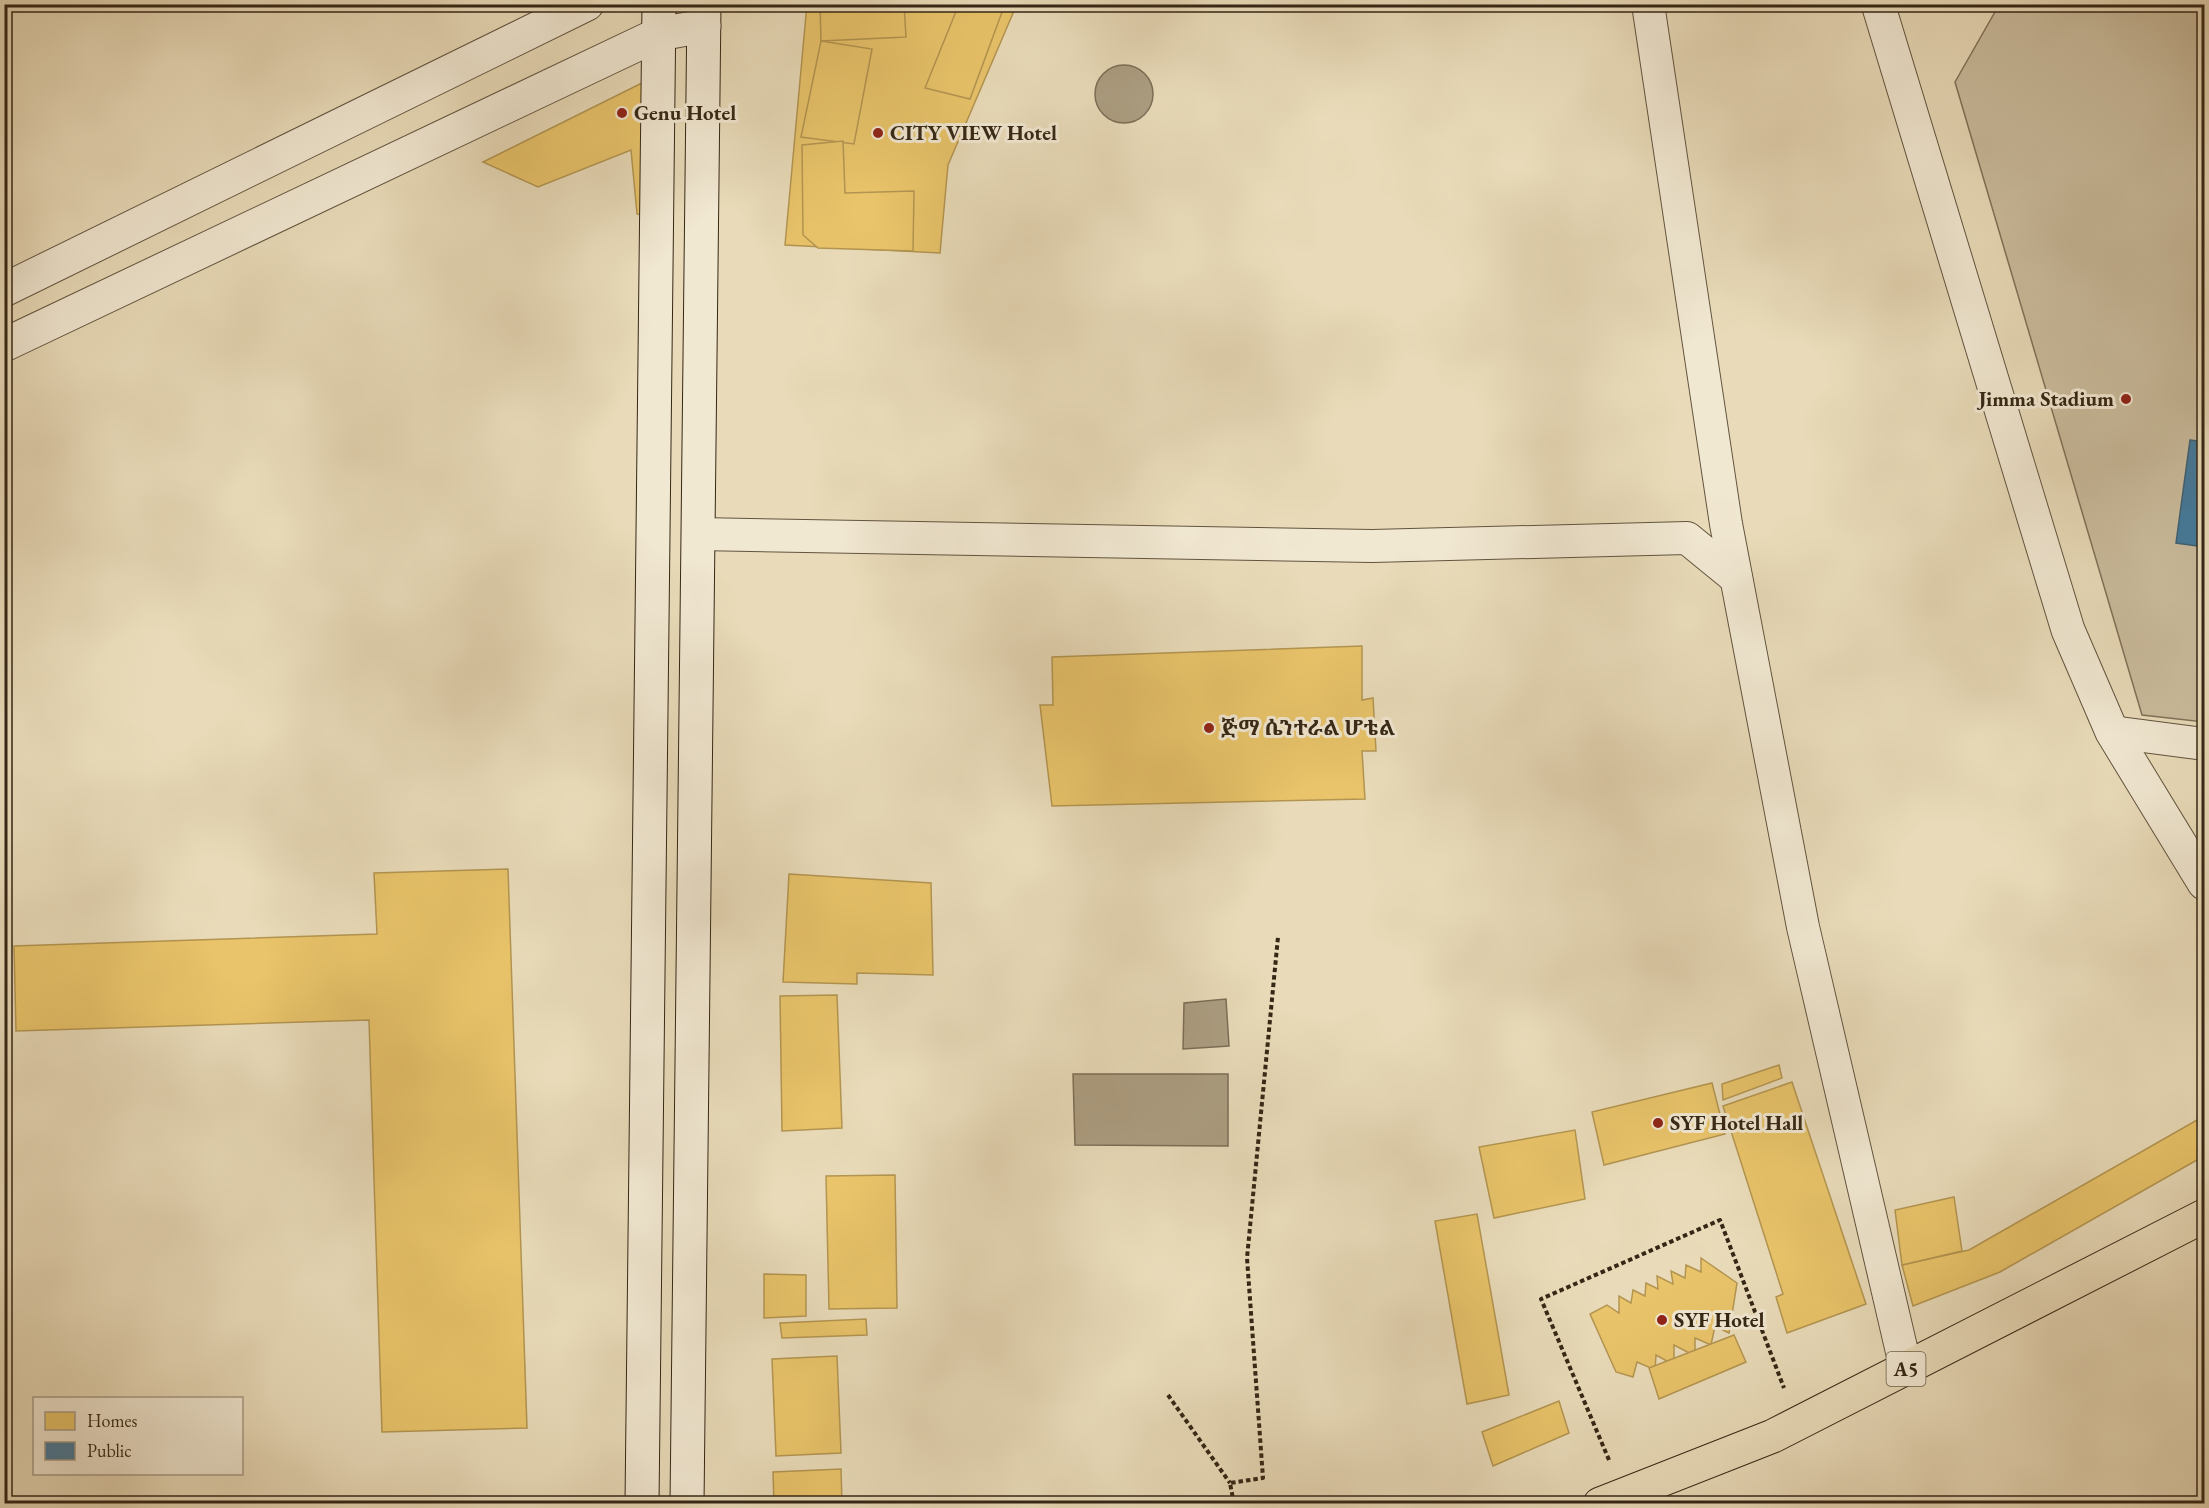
<svg xmlns="http://www.w3.org/2000/svg" width="2209" height="1508" font-family="'EB Garamond','Noto Serif Ethiopic',serif">
  <style>
    .green { fill: #cabc9d; stroke: #80725a; stroke-width: 1.5 }
    .water { fill: #ac9e82; stroke: #7c6e57; stroke-width: 1.5 }
    .homes { fill: #e9c46a; stroke: #b39551; stroke-width: 1.5 }
    .public { fill: #457b9d; stroke: #406274; stroke-width: 1.5 }
    .lines { fill: none; stroke-linecap: round; stroke-linejoin: round }
    .minor-casing { stroke: #62543f; stroke-width: 34 }
    .tertiary-casing { stroke: #62543f; stroke-width: 35 }
    .secondary-casing { stroke: #352716; stroke-width: 35 }
    .trunk-casing { stroke: #352716; stroke-width: 35 }
    .path { stroke: #352716; stroke-width: 4; stroke-dasharray: 4.5 3; stroke-linecap: butt }
    .minor { stroke: #f1e8d2; stroke-width: 32 }
    .tertiary { stroke: #f1e8d2; stroke-width: 33 }
    .secondary { stroke: #f1e8d2; stroke-width: 33 }
    .trunk { stroke: #e9dbb9; stroke-width: 33 }
    .poi-dot { fill: #8f2418; stroke: #f1e8d2; stroke-width: 2 }
    .labels { text-anchor: middle; stroke-width: 6; stroke-linejoin: round; paint-order: stroke }
    .shield { fill: #f1e8d2; stroke: #6d614e; stroke-width: 1.5 }
    .shield-label { font-size: 20px; font-weight: bold; fill: #352716 }
    .poi-label { font-size: 21px; font-weight: bold; fill: #352716; stroke: #f1e8d2; text-anchor: start }
  </style>
  <rect width="100%" height="100%" fill="#e9dbb9"/>
  <filter id="stains"><feTurbulence type="fractalNoise" baseFrequency=".00333" numOctaves="4"/><feColorMatrix values="0 0 0 0 .2 0 0 0 0 .09 0 0 0 0 .02 0 0 0 .5 -.17"/></filter>
  <radialGradient id="worn" r=".72"><stop offset=".6" stop-color="#630" stop-opacity="0"/><stop offset="1" stop-color="#630" stop-opacity=".3"/></radialGradient>
  <polygon class="green" points="1999,5 2204,5 2204,722 2142,715 1955,82"/>
  <g class="water">
    <circle cx="1124" cy="94" r="29"/>
    <polygon points="1226,999 1229,1046 1183,1049 1184,1003"/>
    <polygon points="1073,1074 1228,1074 1228,1146 1075,1145"/>
  </g>
  <g class="homes">
    <polygon points="807,4 1017,4 948,165 940,253 785,245"/>
    <polygon points="820,4 904,4 906,37 821,41"/>
    <polygon points="959,4 1005,4 970,99 925,88"/>
    <polygon points="821,41 872,49 854,144 801,137"/>
    <polygon points="658,75 671,216 637,214 631,150 538,187 483,162"/>
    <polygon points="843,141 845,193 914,191 913,251 818,248 803,235 802,145"/>
    <polygon points="1362,646 1362,700 1373,698 1376,751 1362,751 1365,799 1052,806 1040,705 1053,705 1052,657"/>
    <polygon points="508,869 527,1428 382,1432 369,1020 16,1031 14,946 377,934 374,873"/>
    <polygon points="789,874 931,883 933,975 857,973 857,984 783,982"/>
    <polygon points="837,995 842,1128 782,1131 780,996"/>
    <polygon points="1779,1065 1782,1078 1723,1100 1722,1084"/>
    <polygon points="1792,1082 1866,1304 1787,1333 1776,1297 1783,1294 1723,1106"/>
    <polygon points="1712,1083 1725,1134 1604,1165 1592,1112"/>
    <polygon points="2204,1116 2204,1156 2000,1272 1913,1306 1902,1265 1969,1250"/>
    <polygon points="1575,1130 1585,1199 1494,1218 1479,1147"/>
    <polygon points="895,1175 897,1308 829,1309 826,1176"/>
    <polygon points="1954,1197 1962,1251 1902,1265 1895,1210"/>
    <polygon points="1477,1214 1509,1395 1467,1404 1435,1221"/>
    <polygon points="1701,1258 1737,1283 1729,1333 1715,1326 1711,1345 1695,1338 1695,1356 1674,1345 1674,1365 1656,1355 1655,1370 1637,1362 1633,1377 1616,1372 1590,1314 1607,1305 1619,1313 1619,1296 1631,1303 1633,1290 1645,1296 1646,1283 1658,1289 1657,1276 1673,1284 1671,1271 1685,1278 1686,1265 1701,1272"/>
    <polygon points="764,1274 806,1275 806,1316 764,1318"/>
    <polygon points="866,1319 867,1335 782,1338 780,1323"/>
    <polygon points="1734,1335 1746,1362 1659,1399 1649,1368"/>
    <polygon points="837,1356 841,1453 776,1456 772,1359"/>
    <polygon points="1559,1401 1569,1433 1493,1466 1482,1432"/>
    <polygon points="841,1469 842,1504 774,1504 773,1472"/>
  </g>
  <polygon class="public" points="2190,440 2204,442 2204,547 2176,543"/>
  <g class="lines">
    <g class="minor-casing">
      <g id="minor">
        <polyline points="1648,4 1726,524 1803,927 1906,1369"/>
        <polyline points="698,534 1372,546 1687,538 1736,578"/>
        <polyline points="2112,732 2204,744"/>
      </g>
    </g>
    <g class="tertiary-casing">
      <g id="tertiary">
        <polyline points="1878,4 2068,630 2112,732 2204,883"/>
        <polyline points="4,290 587,4"/>
        <polyline points="4,345 659,34 704,26"/>
      </g>
    </g>
    <g class="secondary-casing">
      <g id="secondary">
        <polyline points="642,1504 659,4"/>
        <polyline points="687,1504 704,4"/>
      </g>
    </g>
    <g class="trunk-casing">
      <polyline id="trunk" points="1600,1504 1773,1436 2204,1216"/>
    </g>
    <g class="path">
      <polyline points="1168,1395 1230,1483"/>
      <polyline points="1609,1460 1541,1299 1720,1220 1784,1388"/>
      <polyline points="1234,1504 1230,1483 1263,1478 1247,1258 1278,937"/>
    </g>
    <use href="#minor" class="minor"/>
    <use href="#tertiary" class="tertiary"/>
    <use href="#secondary" class="secondary"/>
    <use href="#trunk" class="trunk"/>
  </g>
  <g class="poi-dot">
    <circle cx="622" cy="113" r="6"/>
    <circle cx="878" cy="133" r="6"/>
    <circle cx="2126" cy="399" r="6"/>
    <circle cx="1209" cy="728" r="6"/>
    <circle cx="1658" cy="1123" r="6"/>
    <circle cx="1662" cy="1320" r="6"/>
  </g>
  <g class="labels">
    <rect class="shield" x="1886.5" y="1352" width="39" height="34" rx="4.5"/>
    <g class="shield-label">
      <text x="1906" y="1376">A5</text>
    </g>
    <g class="poi-label">
      <text x="634" y="120">Genu Hotel</text>
      <text x="890" y="140">CITY VIEW Hotel</text>
      <text x="2114" y="406" text-anchor="end">Jimma Stadium</text>
      <text x="1221" y="735">ጅማ ሴንተራል ሆቴል</text>
      <text x="1670" y="1130">SYF Hotel Hall</text>
      <text x="1674" y="1327">SYF Hotel</text>
    </g>
  </g>
  <rect width="2209" height="1508" fill="none" stroke="#e9dbb9" stroke-width="24"/>
  <rect x="6" y="6" width="2197" height="1496" fill="none" stroke="#352716" stroke-width="3"/>
  <rect x="12" y="12" width="2185" height="1484" fill="none" stroke="#352716" stroke-width="1.5"/>
  <rect x="33" y="1397" width="210" height="78" fill="#f1e8d2" stroke="#a69b87" stroke-width="1.5"/>
  <rect x="45" y="1412" width="30" height="18" fill="#e9c46a" stroke="#a69b87" stroke-width="1.5"/>
  <text x="87" y="1427" font-size="18" fill="#352716">Homes</text>
  <rect x="45" y="1442" width="30" height="18" fill="#457b9d" stroke="#a69b87" stroke-width="1.5"/>
  <text x="87" y="1457" font-size="18" fill="#352716">Public</text>
  <rect width="100%" height="100%" filter="url(#stains)"/>
  <rect width="100%" height="100%" fill="url(#worn)"/>
</svg>
